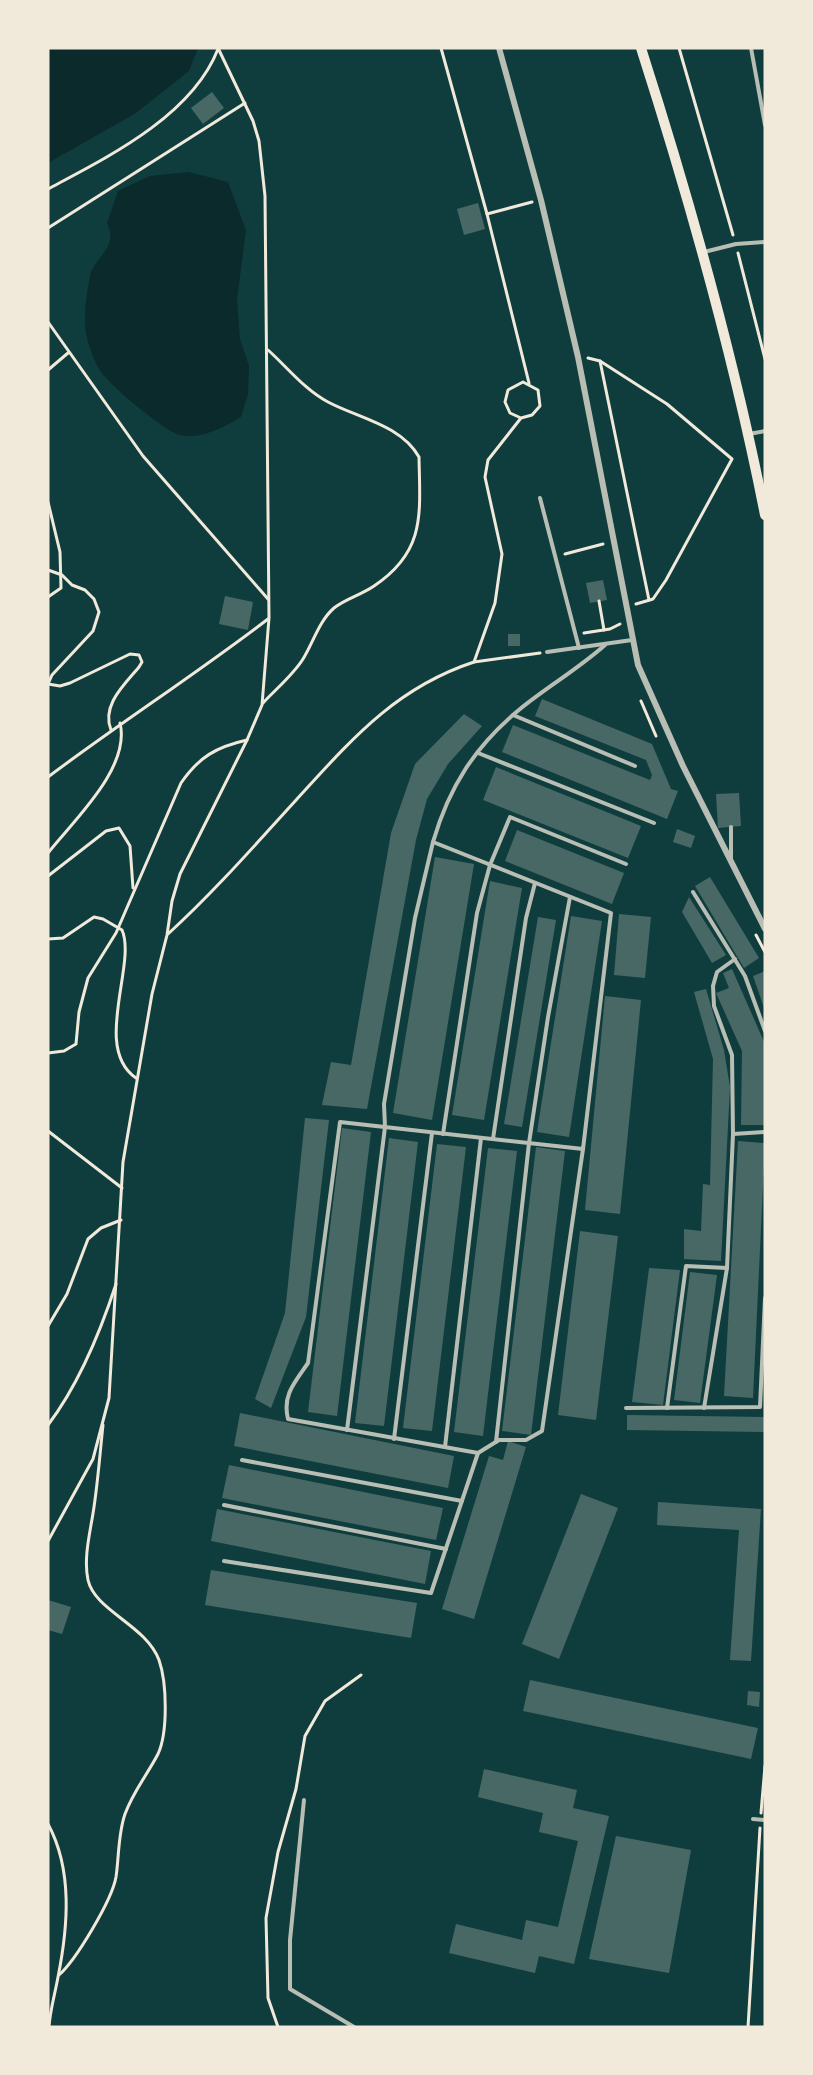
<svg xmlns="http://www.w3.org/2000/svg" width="813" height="2075" font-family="'PT Sans Narrow',sans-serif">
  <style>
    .water { fill: #0a2a2b }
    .building { fill: #486865 }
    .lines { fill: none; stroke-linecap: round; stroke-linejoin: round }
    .path { stroke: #f1e9da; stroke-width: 3 }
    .service { stroke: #b8beb3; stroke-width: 4 }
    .minor { stroke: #b8beb3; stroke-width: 6 }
    .secondary { stroke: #f1e9da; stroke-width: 10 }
  </style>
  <rect width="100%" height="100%" fill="#0f3d3e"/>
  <g class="water">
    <polygon points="48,48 198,48 189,71 136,113 48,163"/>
    <path d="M189,172L228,182L246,230L237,300L240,339L249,366L248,394L241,417C225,427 200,440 180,435C166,432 106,383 99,369C93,359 84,334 85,321C85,307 87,290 90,276C94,256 119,249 107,223L118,191L150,176Z"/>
  </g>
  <g class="building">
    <polygon points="212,92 224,108 203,124 191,108"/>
    <polygon points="478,203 485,229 464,235 457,209"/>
    <polygon points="603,580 607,600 590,603 586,583"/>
    <polygon points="225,596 253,602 248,630 219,624"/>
    <rect x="508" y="634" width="12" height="12"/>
    <polygon points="542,699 652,744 671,789 678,791 667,819 502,752 513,725 650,780 652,775 646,760 535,716"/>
    <polygon points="464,714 482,726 448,764 427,799 416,840 367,1109 322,1105 331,1062 351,1065 391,833 415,764"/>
    <polygon points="496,767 641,826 628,858 483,800"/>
    <polygon points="739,793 741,826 718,828 716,794"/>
    <polygon points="677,829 695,836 691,848 673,842"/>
    <polygon points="517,830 624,873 612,904 505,861"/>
    <polygon points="435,857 474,864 432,1120 393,1113"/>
    <polygon points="710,877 759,958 744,968 695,886"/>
    <polygon points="490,881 522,888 484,1120 452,1115"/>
    <polygon points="689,897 726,955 712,963 682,912"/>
    <polygon points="619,914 651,917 645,978 614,975"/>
    <polygon points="571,916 602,921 569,1137 537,1132"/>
    <polygon points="538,917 556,920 522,1127 504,1124"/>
    <polygon points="732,969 765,1044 765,1125 741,1125 742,1051 716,993 729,988 723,973"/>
    <polygon points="765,971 765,1011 753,976"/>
    <polygon points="706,989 724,1050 730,1087 721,1261 684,1259 684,1229 701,1231 703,1184 710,1185 713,1059 694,992"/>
    <polygon points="605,996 641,1000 620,1214 585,1210"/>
    <polygon points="305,1118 329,1120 306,1317 271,1408 255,1399 285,1313"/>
    <polygon points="342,1128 371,1132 337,1416 308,1412"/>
    <polygon points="389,1138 418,1142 384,1426 355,1423"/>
    <polygon points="738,1141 765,1143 753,1398 724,1396"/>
    <polygon points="437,1144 466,1147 432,1431 403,1428"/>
    <polygon points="536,1147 565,1151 531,1435 502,1431"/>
    <polygon points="488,1148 517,1151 483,1436 454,1432"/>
    <polygon points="580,1231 618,1236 596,1420 558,1415"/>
    <polygon points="649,1268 680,1270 663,1405 632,1402"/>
    <polygon points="690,1272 717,1275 700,1403 674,1400"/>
    <polygon points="240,1413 454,1456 448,1488 234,1446"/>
    <polygon points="627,1415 765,1417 765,1432 627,1430"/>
    <polygon points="508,1441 526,1447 474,1619 442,1609 489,1456 503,1460"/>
    <polygon points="229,1465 443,1508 436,1540 222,1498"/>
    <polygon points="581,1494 618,1508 559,1659 522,1644"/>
    <polygon points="658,1502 761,1509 751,1661 730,1660 739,1530 657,1525"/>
    <polygon points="217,1509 431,1551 425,1584 211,1541"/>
    <polygon points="211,1570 417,1603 411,1638 205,1605"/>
    <polygon points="48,1600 71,1607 62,1634 48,1630"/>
    <polygon points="530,1680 758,1728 751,1759 523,1711"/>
    <polygon points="748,1691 760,1692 759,1707 747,1705"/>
    <polygon points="484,1769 577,1790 573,1808 609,1816 574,1964 539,1956 535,1973 449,1953 456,1924 522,1940 526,1920 558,1927 578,1841 539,1832 543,1813 478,1797"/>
    <polygon points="616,1836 691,1850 669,1973 589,1959"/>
  </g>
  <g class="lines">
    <g class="path">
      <polyline points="441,48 487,214 529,383"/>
      <polyline points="679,48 733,235"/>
      <path d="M48,189C108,157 192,116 218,49"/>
      <polyline points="487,214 532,202"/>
      <polyline points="48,228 245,103"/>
      <polyline points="738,253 765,359"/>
      <polyline points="48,322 143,456 268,599"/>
      <polyline points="588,358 600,361 667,404 732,459 666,580 653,599 636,604"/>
      <polyline points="600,361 649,600"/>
      <polyline points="48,370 68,353"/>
      <polyline points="48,502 60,552 61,588 48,597"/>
      <polyline points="565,554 603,544"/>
      <polyline points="48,570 62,575 72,585 85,590 94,599 99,612 93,631 52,675 48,684"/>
      <polyline points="599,601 604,630"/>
      <polyline points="584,633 610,629 620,624"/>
      <polyline points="474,662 540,653"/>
      <path d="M48,684L60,686L70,683L130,654L139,655L142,662L139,667C125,684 101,705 111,730"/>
      <polyline points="641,701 656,736"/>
      <path d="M263,703C276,689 293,675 303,659C313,643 319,621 334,608C345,599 361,595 374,586C426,551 420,514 419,457C401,425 358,418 328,402C305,390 287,367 268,350"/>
      <path d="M48,777C120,723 196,674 268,619"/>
      <path d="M48,853C73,821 131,768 120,723"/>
      <polyline points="48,876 106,831 119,828 130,846 133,888"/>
      <path d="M168,934C214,892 255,845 297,799C351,740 395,688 474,662L495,603L502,554L485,477L488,460L521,418L532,415L540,406L538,390L523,382L508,390L505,402L510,413L521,418"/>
      <polyline points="756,935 765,952"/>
      <path d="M48,939L63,938L94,917L103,919L122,930C137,964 92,1048 136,1078"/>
      <path d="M48,1053L64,1051L76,1044L79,1012L88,978L116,933L181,783C199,757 216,747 247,740"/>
      <polyline points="48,1131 122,1188"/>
      <polyline points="48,1326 67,1294 88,1239 101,1228 121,1220"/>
      <path d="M48,1425C79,1384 100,1333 116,1284"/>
      <polyline points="48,1541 93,1459 109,1398 123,1162 152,994 167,935 172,901 180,874 247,740 262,705 269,618 265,196 259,141 253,121 218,48"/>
      <polyline points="761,1813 765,1766"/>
      <path d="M48,1824C73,1870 68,1927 58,1977C55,1994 50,2010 49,2027"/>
      <path d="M59,1975C76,1960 112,1900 116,1877C119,1857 118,1834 125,1814C133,1792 147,1775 158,1754C168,1732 167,1683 159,1660C146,1625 95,1611 88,1580C83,1557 91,1529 94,1507C98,1480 100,1453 103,1425"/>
      <polyline points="278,2027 268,1998 266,1918 278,1852 296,1789 305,1736 325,1701 361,1675"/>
      <polyline points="748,2027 760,1828"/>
    </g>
    <g class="service">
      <polyline points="751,48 765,125"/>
      <polyline points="704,252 736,244 765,242"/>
      <polyline points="749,434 765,431"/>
      <polyline points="540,498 579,648"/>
      <polyline points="547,652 632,640"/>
      <polyline points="513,715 635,766"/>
      <polyline points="478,753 654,823"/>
      <polyline points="731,859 731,827"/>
      <polyline points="693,892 745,976 765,1031"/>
      <polyline points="443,1134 477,913 490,865 510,817 626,864"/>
      <polyline points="733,1134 765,1132"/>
      <polyline points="493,1139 526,918 535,883"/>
      <polyline points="626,1408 760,1407 765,1298"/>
      <polyline points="667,1408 686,1266 727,1268"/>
      <polyline points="704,1408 727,1268 733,1134 732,1055 714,1006 713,986 717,972 735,959"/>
      <polyline points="347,1430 385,1127 384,1104 415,918 433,842"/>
      <polyline points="394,1439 432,1133"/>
      <polyline points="496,1442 529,1143 548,1017 570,897"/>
      <polyline points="445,1447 481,1138"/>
      <polyline points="478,1453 499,1440 526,1440 542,1431 583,1149"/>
      <polyline points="242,1460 462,1501"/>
      <polyline points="224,1505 446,1549"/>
      <path d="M224,1561L431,1593L478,1453L288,1419C282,1395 295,1382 308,1363L340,1122L583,1149L611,913L433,842C449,787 475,746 520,709C547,687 578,669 605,645"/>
      <polyline points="304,1800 290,1940 290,1989 354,2027"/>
      <polyline points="753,1819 765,1820"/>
    </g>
    <polyline class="minor" points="499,48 541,200 578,357 638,665 683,766 765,929"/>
    <path class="secondary" d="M641,48C690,201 734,357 765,515"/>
  </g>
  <rect width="813" height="2075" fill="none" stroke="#f1e9da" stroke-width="99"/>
</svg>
